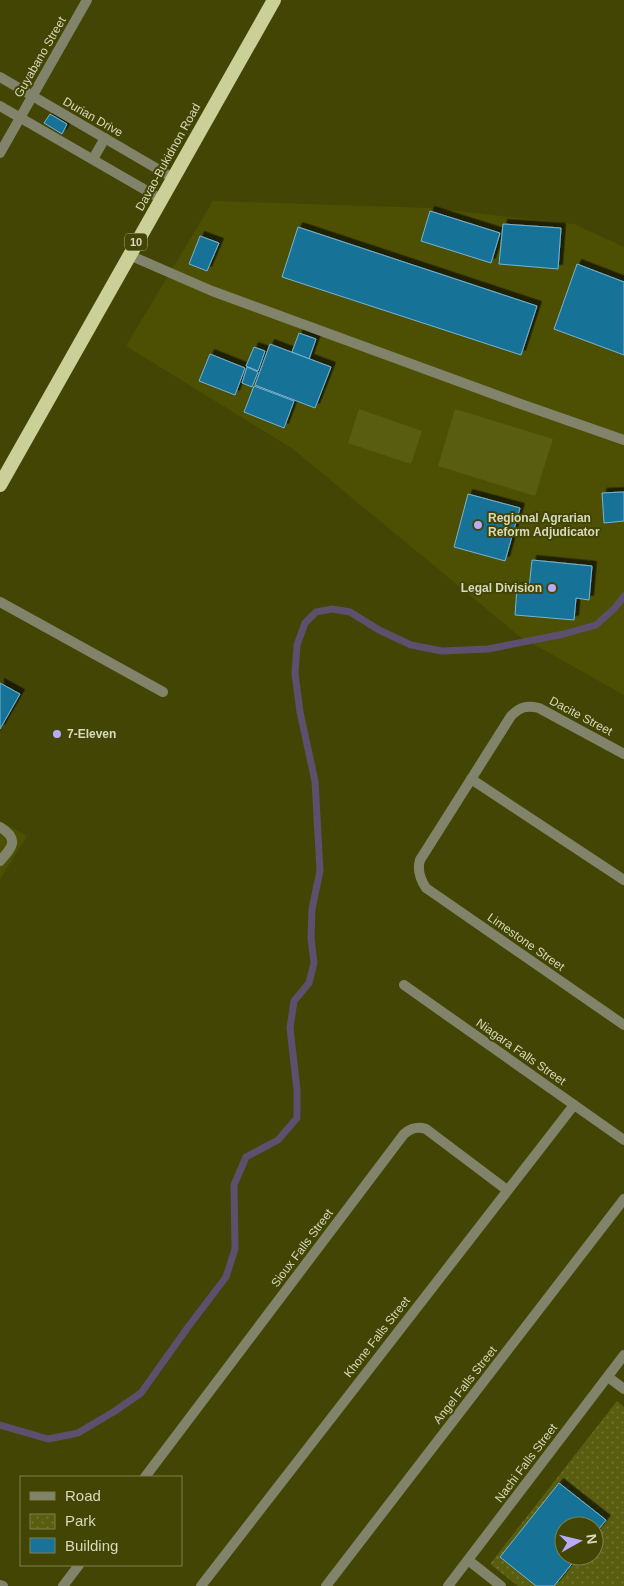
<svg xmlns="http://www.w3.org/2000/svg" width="624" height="1586" font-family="Helvetica,sans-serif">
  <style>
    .built { fill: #4d5002 }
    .green { fill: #595d10 }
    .park { fill: url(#park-dots); fill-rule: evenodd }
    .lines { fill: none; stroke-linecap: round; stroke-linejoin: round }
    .stream { stroke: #5b506e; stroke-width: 7 }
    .building { fill: #197297; stroke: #75b4d6; filter: url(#shadow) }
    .service { stroke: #81836b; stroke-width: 10 }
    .minor { stroke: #81836b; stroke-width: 10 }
    .trunk { stroke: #cbd098; stroke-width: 14 }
    .poi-dot { fill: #b9abf7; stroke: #434504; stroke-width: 2 }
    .labels { text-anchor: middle; stroke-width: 4; stroke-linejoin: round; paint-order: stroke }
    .shield { fill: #434504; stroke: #aaad84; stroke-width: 1 }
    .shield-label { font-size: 11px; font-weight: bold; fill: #d6d9bb }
    .street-label { font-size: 12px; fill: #d6d9bb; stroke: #434504 }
    .poi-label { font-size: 12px; font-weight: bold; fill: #d6d9bb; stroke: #434504; text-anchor: start }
  </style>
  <defs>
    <pattern id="park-dots" width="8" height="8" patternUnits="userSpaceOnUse" patternTransform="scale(1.25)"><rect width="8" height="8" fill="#595d10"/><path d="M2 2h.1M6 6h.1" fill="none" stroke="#707431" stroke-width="1.8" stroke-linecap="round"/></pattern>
    <filter id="shadow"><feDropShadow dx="4.5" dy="-4.5" stdDeviation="0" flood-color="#0009"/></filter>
  </defs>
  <rect width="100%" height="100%" fill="#434504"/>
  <g class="built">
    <polygon points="213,201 430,208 574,224 624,247 624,695 519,636 293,449 126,346"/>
    <polygon points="0,821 27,836 0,879"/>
  </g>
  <g class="green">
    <polygon points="359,409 422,431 411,464 348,443"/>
    <polygon points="455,409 553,439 535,496 438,466"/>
  </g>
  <path class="park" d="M617,1401L624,1407V1586H518L490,1564ZM564,1526H594V1556H564Z"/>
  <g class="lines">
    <polyline class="stream" points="0,1425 48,1439 78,1433 115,1411 141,1393 188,1327 226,1277 235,1249 234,1185 246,1157 278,1140 297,1118 297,1090 290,1028 294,1001 309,983 314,963 311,938 312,909 320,871 315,781 300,712 295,674 297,645 305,623 316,612 332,609 350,612 379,630 411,645 442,651 488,649 564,634 596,625 615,608 624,596"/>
  </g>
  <g class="building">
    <polygon points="50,114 67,124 62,134 44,123"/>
    <polygon points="430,211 500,233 491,263 421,241"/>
    <polygon points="503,224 561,228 558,269 499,264"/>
    <polygon points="298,227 537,306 521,355 282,277"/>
    <polygon points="200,236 219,243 207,271 189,264"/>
    <polygon points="577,264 624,282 624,355 554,329"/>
    <polygon points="299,333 316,339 309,359 292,352"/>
    <polygon points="270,344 331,367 315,408 255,385"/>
    <polygon points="254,347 265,351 258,371 246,366"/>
    <polygon points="210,354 245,368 235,395 199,381"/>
    <polygon points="247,367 258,372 252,387 242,383"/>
    <polygon points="254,386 294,401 284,428 244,412"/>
    <polygon points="624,492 624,521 604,523 602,493"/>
    <polygon points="468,494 520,508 505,561 454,547"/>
    <polygon points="532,560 592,566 589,600 576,598 574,620 515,615 517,587 529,588"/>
    <polygon points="0,683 20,694 0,729"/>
    <polygon points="559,1483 606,1520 594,1535 594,1526 564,1526 564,1556 578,1556 554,1586 536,1586 500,1557"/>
  </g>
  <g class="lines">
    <g class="service">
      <polyline points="129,255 212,291 515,402 624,440"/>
      <path d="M0,827C20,839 12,848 0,861"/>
    </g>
    <g class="minor">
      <polyline points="0,77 173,178"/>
      <polyline points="0,106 161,199"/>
      <polyline points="0,153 87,0"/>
      <polyline points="93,159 105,138"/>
      <polyline points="0,602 163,692"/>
      <path d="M624,754L539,708C526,705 520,707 511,716L420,860C417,870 420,879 426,888L624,1025"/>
      <polyline points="471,779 624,880"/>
      <polyline points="404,985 624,1140"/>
      <polyline points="608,1377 624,1389"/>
      <path d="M145,1477L404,1134C411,1128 417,1126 426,1129L507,1190"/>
      <polyline points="468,1560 501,1586"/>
      <polyline points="0,1585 3,1586"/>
      <polyline points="63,1586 79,1565"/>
      <polyline points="201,1586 574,1105"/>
      <polyline points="326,1586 624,1199"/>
      <polyline points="448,1586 624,1355"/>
    </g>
    <polyline class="trunk" points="0,485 274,0"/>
  </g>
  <g class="poi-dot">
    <circle cx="478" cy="525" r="5"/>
    <circle cx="552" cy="588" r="5"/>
    <circle cx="57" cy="734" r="5"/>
  </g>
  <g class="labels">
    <rect class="shield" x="125" y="233.5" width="22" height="17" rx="4"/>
    <g class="shield-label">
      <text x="136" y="246">10</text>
    </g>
    <g class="street-label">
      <text transform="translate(40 57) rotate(-60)" y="4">Guyabano Street</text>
      <text transform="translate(93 117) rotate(30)" y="4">Durian Drive</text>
      <text transform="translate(168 157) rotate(-61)" y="4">Davao-Bukidnon Road</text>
      <text transform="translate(581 716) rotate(28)" y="4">Dacite Street</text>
      <text transform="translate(526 942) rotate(35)" y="4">Limestone Street</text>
      <text transform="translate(521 1052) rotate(35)" y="4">Niagara Falls Street</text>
      <text transform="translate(302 1248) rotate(-53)" y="4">Sioux Falls Street</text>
      <text transform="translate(377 1337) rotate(-52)" y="4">Khone Falls Street</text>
      <text transform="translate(465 1385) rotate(-52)" y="4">Angel Falls Street</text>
      <text transform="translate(526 1463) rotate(-53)" y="4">Nachi Falls Street</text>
    </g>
    <g class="poi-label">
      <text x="488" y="522">Regional Agrarian<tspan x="488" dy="14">Reform Adjudicator</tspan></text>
      <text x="542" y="592" text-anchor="end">Legal Division</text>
      <text x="67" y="738">7-Eleven</text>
    </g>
  </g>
  <rect x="20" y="1476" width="162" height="90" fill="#434504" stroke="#7e804d"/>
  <rect x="30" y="1492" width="25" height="8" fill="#81836b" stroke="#7e804d"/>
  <text x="65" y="1501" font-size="15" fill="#d6d9bb">Road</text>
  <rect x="30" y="1514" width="25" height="15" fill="url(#park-dots)" stroke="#7e804d"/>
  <text x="65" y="1526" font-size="15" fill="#d6d9bb">Park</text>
  <rect x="30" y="1538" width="25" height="15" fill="#197297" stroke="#7e804d"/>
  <text x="65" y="1551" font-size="15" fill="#d6d9bb">Building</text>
  <g transform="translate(579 1541) rotate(82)"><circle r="24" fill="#434504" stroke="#7e804d"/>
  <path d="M0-4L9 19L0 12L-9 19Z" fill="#b9abf7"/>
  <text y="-8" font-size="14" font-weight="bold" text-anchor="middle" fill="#d6d9bb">N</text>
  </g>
</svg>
